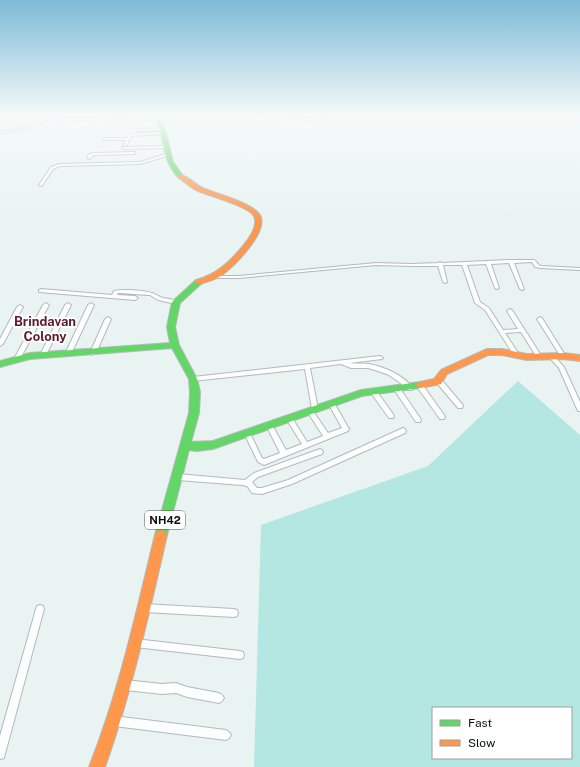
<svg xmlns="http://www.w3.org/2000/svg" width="580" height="767" font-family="'Public Sans',sans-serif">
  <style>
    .green { fill: #b4e6e2; fill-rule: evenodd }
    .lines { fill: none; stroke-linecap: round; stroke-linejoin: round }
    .street-casing { stroke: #b3bab9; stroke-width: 2 }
    .fast-casing { stroke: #b3bab9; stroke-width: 2 }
    .slow-casing { stroke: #b3bab9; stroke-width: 2 }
    .street { fill: #fcfdfd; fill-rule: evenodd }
    .fast { fill: #63d668; fill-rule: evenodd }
    .slow { fill: #ff974d; fill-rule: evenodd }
    .labels { text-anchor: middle; stroke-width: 4; stroke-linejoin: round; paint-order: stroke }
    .shield { fill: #fff; stroke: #525656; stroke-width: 1 }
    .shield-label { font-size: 11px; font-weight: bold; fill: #080e0d }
    .neighbourhood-label { font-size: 13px; font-weight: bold; fill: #5e1a2b; stroke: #fff }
  </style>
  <rect width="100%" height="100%" fill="#e9f4f2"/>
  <path class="green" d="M518,381L580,435V767H254L261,525L428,466ZM433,708H571V758H433Z"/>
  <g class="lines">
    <g class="street-casing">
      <g id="street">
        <path d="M51,115H55L49,119L158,116L160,117L158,118L46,121L29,128L0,134V132C18,130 35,126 51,115Z"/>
        <polygon points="241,115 253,115 295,119 328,117 337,115 335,118 295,121"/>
        <polygon points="162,128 163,128 163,130 138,131 136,130 138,129"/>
        <polygon points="163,132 165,133 164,134 131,136 127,145 125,146 123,145 126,140 105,140 103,139 105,138 127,138 130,134"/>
        <polygon points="165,146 167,147 166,148 124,149 122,148 124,147"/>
        <polygon points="134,152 135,152 135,154 95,155 92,156 90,159 87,158 89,154 95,153"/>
        <polygon points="166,154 168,155 167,156 140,164 60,166 53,169 42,186 39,185 51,167 59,164 140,162"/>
        <path d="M509,260H533C537,260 537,265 541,266L580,268V270L541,268L535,267L532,262L514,263L524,289L522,290L520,289L509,263L491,264L499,288L497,289L495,288L486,264L467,265L480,302L489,308L503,330L518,329L507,311L510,309L512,310L542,357L543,358L542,359H538L521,332L505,333L520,356L517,358L515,357L485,310L475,303L462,265H443L447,282L445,283L443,282L438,266H411L376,265L239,278H214L212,277L214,276H239L376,263L411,264L438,263L440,262L442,263Z"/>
        <path d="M41,289L112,295L114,291C123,289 143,290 152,293C156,294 159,297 163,298C169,299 174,299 179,302L176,304L158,300L150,295H147L120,293H118L117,295L135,296L138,298L135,300L39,292V290Z"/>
        <polygon points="46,303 49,305 20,359 17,361 15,360 14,359 43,305"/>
        <polygon points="68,303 71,305 46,355 45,356 41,356 40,355 65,305"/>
        <polygon points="91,303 94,305 71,354 70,355 66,355 65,354 88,305"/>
        <polygon points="20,305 23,307 3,344 0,346 0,339 17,307"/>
        <polygon points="108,317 111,319 96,353 93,355 91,354 90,353 105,319"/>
        <polygon points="540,317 542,318 565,355 566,356 565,357 561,357 537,319"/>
        <polygon points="552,355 554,356 564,367 580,402 580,411 578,411 577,409 559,368 549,357"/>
        <path d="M380,356L382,357L383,358L382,359L350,363C356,364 363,363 369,364C385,367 403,375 413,388L412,390H408L399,382L389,375L378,371L368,368H351L341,364L310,368L318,409L317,411H313L328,433L342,428L328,403L329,401H333L349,429L348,431L264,465L258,462L244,433L245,431H249L262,458L264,459L280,453L266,425L267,423H271L286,450L302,444L287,420L286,418L287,416H291L307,442L323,436L307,411L308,409H312L305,369L193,381L190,379L193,377Z"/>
        <polygon points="436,378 440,378 462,404 463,406 462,408 458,408 436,382 435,380"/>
        <polygon points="418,384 422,384 444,415 445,417 444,419 440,419 418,388 417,386"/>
        <polygon points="395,387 399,387 420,418 421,420 420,422 416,422 395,391 394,389"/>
        <polygon points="371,389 375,389 393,414 394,416 393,418 389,418 371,393 370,391"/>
        <polygon points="403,428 405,429 406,431 405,433 292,484 262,494 252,493 247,486 242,485 178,480 176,479 175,477 176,475 178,474 245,480 254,473 320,449 322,450 323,452 322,454 258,477 252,482 257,488 262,488 288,480"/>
        <polygon points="144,604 234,609 237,610 238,613 237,616 234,617 144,612 141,611 140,608 141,605"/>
        <polygon points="40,605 43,606 44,609 5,754 4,758 0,759 0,736 36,609 37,606"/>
        <polygon points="135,639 240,651 243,652 244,655 243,658 240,659 135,647 132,646 131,643 132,640"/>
        <polygon points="125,680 162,684 176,683 187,687 219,693 222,695 224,698 222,701 219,703 187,697 176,693 162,694 125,690 122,688 120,685 122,682"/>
        <polygon points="114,716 226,730 229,732 231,735 229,738 226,740 114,726 111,724 109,721 111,718"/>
      </g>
    </g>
    <g class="fast-casing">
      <g id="fast">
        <path d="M154,115H158L165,130L173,162L183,176L182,177H178C160,158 166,136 154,115Z"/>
        <polygon points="196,280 202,280 203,282 180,303 175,327 179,345 197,379 200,392 199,413 191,442 213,441 361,390 420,382 425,385 420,388 362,396 213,449 197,451 189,450 167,535 165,539 161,540 157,539 155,535 189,413 190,392 189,379 172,348 30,359 0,367 0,361 30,353 170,343 167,327 172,302"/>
      </g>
    </g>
    <g class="slow-casing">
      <g id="slow">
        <path d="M178,175C187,174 196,186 205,189C218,194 252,203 260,215C269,232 234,266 222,275C215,280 207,282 199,284H196V280C216,275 230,262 243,246C248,240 259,226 254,216C248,206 210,196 198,191C191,188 185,182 178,177Z"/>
        <polygon points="487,349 502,349 527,354 563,353 580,355 580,361 563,359 527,360 502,355 488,355 447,374 441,384 420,388 415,385 420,382 434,379 441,370"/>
        <path d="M161,530L165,531L167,535C149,613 132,691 105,767H89C119,692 136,613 155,535L157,531Z"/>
      </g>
    </g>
    <use href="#street" class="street"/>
    <use href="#fast" class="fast"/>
    <use href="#slow" class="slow"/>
  </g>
  <linearGradient id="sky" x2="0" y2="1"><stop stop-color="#7ebad7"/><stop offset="0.52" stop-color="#f5faf9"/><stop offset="1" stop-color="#f5faf9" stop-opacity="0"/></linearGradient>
  <rect width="580" height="222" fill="url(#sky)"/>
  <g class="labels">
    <rect class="shield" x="145" y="511" width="40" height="18" rx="3"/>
    <g class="shield-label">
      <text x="165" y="524">NH42</text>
    </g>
    <g class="neighbourhood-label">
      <text x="45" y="326">Brindavan<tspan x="45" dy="15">Colony</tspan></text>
    </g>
  </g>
  <rect x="432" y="707" width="140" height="52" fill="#ffffff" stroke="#9c9f9e"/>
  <rect x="440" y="720" width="20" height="6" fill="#63d668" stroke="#9c9f9e"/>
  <text x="468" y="727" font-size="12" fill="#080e0d">Fast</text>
  <rect x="440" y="740" width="20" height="6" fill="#ff974d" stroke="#9c9f9e"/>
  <text x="468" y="747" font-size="12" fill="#080e0d">Slow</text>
</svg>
